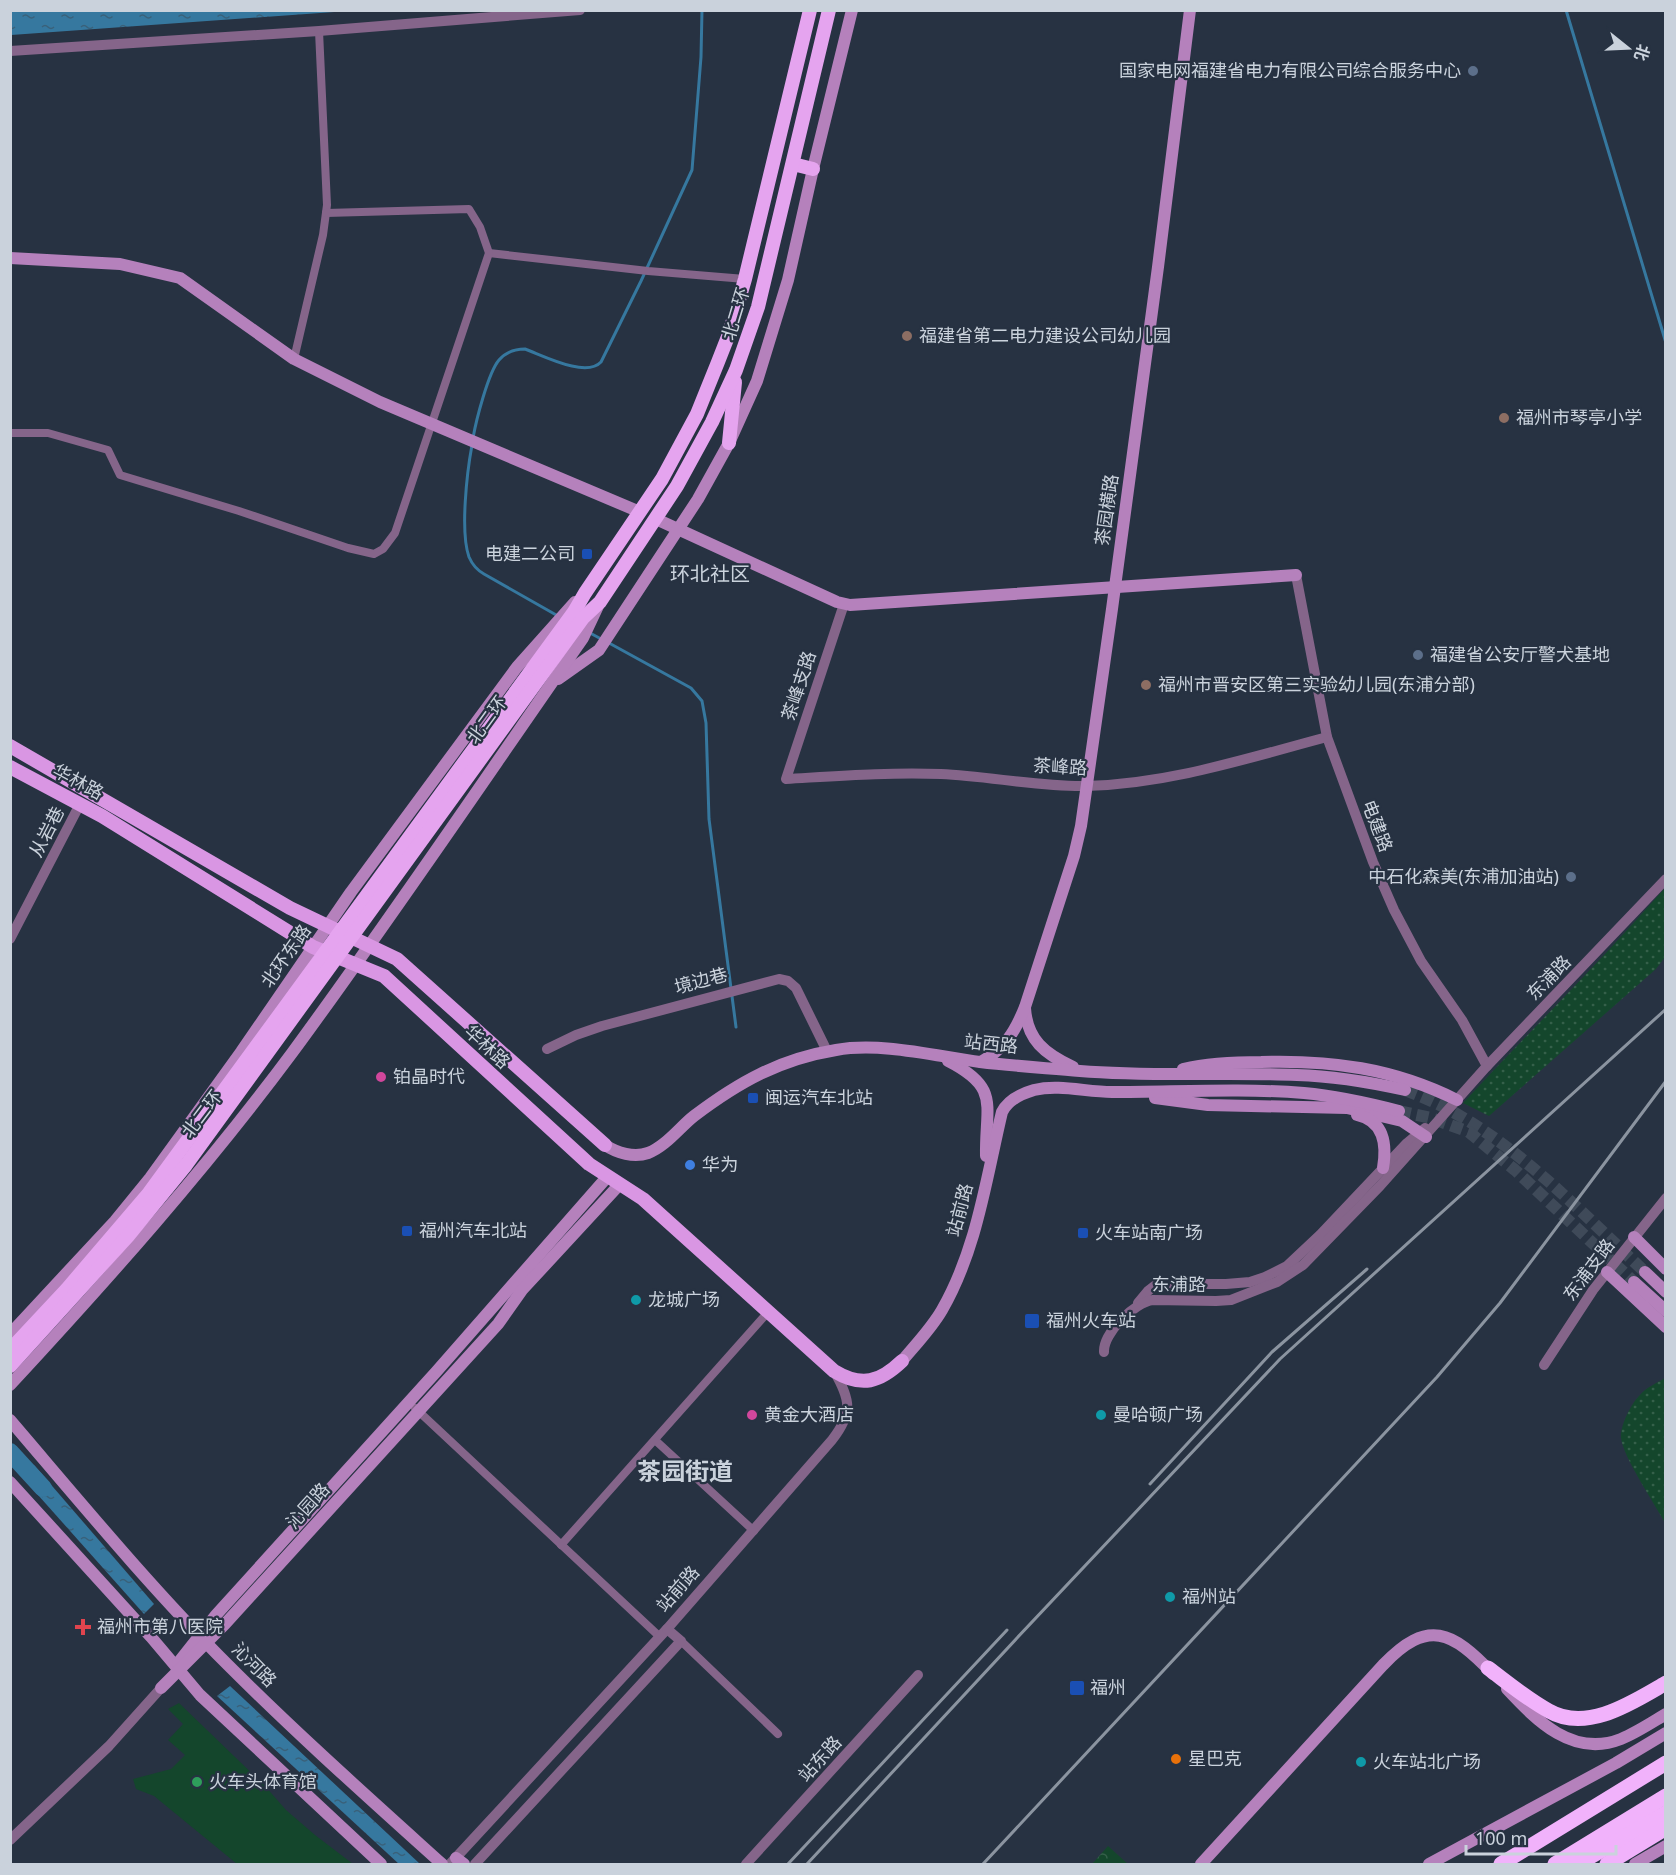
<svg xmlns="http://www.w3.org/2000/svg" width="1676" height="1875" font-family="'Noto Sans','Noto Sans SC',sans-serif">
  <style>
    .grass { fill: url(#grass-dots) }
    .forest { fill: url(#forest-crowns) }
    .green { fill: #14462c }
    .water { fill: url(#water-ripples) }
    .lines { fill: none; stroke-linecap: round; stroke-linejoin: round }
    .stream { stroke: #36789f; stroke-width: 3 }
    .river { stroke: #36789f; stroke-width: 18 }
    .secondary-tunnel { stroke: #3f4a59; stroke-width: 12; stroke-dasharray: 12 6; stroke-linecap: butt }
    .minor { stroke: #85658a; stroke-width: 8 }
    .tertiary { stroke: #85658a; stroke-width: 10 }
    .secondary { stroke: #b581bc; stroke-width: 12 }
    .primary { stroke: #d996e3; stroke-width: 14 }
    .trunk { stroke: #e5a4ef; stroke-width: 14 }
    .motorway { stroke: #f1b2fb; stroke-width: 15 }
    .rail { stroke: #8b94a0; stroke-width: 3 }
    .service-dot { fill: #5c6f8a; stroke: #273242; stroke-width: 2 }
    .education-dot { fill: #8d6e63; stroke: #273242; stroke-width: 2 }
    .transit-dot { fill: #1a4fb4; stroke: #273242; stroke-width: 2 }
    .hotel-dot { fill: #d1479c; stroke: #273242; stroke-width: 2 }
    .shop-dot { fill: #3f7fe0; stroke: #273242; stroke-width: 2 }
    .culture-dot { fill: #0f9aa8; stroke: #273242; stroke-width: 2 }
    .health-dot { fill: #e0444e; stroke: #273242; stroke-width: 2 }
    .food-dot { fill: #e8710a; stroke: #273242; stroke-width: 2 }
    .leisure-dot { fill: #2e9e5b; stroke: #273242; stroke-width: 2 }
    .labels { text-anchor: middle; stroke-width: 4.5; stroke-linejoin: round; paint-order: stroke }
    .poi-label { font-size: 18px; fill: #cad2dc; stroke: #273242; text-anchor: start }
    .street-label { font-size: 18px; fill: #cad2dc; stroke: #273242 }
    .neighbourhood-label { font-size: 20px; fill: #cad2dc; stroke: #273242 }
    .district-label { font-size: 24px; font-weight: bold; fill: #cad2dc; stroke: #273242 }
  </style>
  <defs>
    <pattern id="grass-dots" width="8" height="8" patternUnits="userSpaceOnUse" patternTransform="scale(1.5)"><rect width="8" height="8" fill="#14462c"/><path d="M2 2h.1M6 6h.1" fill="none" stroke="#35604a" stroke-width="1.8" stroke-linecap="round"/></pattern>
    <pattern id="forest-crowns" width="20" height="18" patternUnits="userSpaceOnUse" patternTransform="scale(1.5)"><rect width="20" height="18" fill="#14462c"/><path d="M2 6a3 3 0 1 1 6 0M12 15a3 3 0 1 1 6 0" fill="none" stroke="#35604a"/></pattern>
    <pattern id="water-ripples" width="26" height="14" patternUnits="userSpaceOnUse" patternTransform="scale(1.5)"><rect width="26" height="14" fill="#36789f"/><path d="M2 4q2-2 4 0t4 0M15 11q2-2 4 0t4 0" fill="none" stroke="#39617a"/></pattern>
  </defs>
  <rect width="100%" height="100%" fill="#273242"/>
  <g class="grass">
    <path d="M1665,888V957L1656,969L1489,1116L1463,1103C1530,1031 1600,962 1665,888Z"/>
    <path d="M1665,1378V1523C1655,1504 1623,1457 1621,1438C1620,1426 1631,1404 1639,1396C1645,1388 1657,1383 1665,1378Z"/>
  </g>
  <polygon class="forest" points="1108,1846 1128,1864 1092,1864"/>
  <polygon class="green" points="179,1703 265,1786 286,1810 315,1835 353,1864 237,1864 154,1796 136,1789 133,1779 171,1769 185,1755 168,1740 183,1724 168,1709"/>
  <g class="water">
    <polygon points="11,10 348,10 348,11 11,35"/>
    <polygon points="34,1465 154,1604 144,1614 22,1477"/>
    <polygon points="230,1686 420,1864 399,1864 217,1696"/>
  </g>
  <g class="lines">
    <g class="stream">
      <polyline points="1566,10 1666,343"/>
      <path d="M473,438C476,421 488,373 499,360C506,352 515,349 525,349C544,356 586,378 601,362L641,281L692,170L701,57L702,10"/>
      <path d="M472,445C467,472 460,532 469,557C472,564 477,570 484,574L558,616"/>
      <polyline points="590,633 603,640"/>
      <polyline points="609,643 691,688 702,701 706,723 709,819 736,1027"/>
    </g>
    <polyline class="river" points="10,1452 43,1488"/>
    <g class="secondary-tunnel">
      <path d="M1405,1090C1501,1125 1572,1204 1645,1272"/>
      <polyline points="1399,1111 1431,1118 1469,1132 1515,1170 1634,1282"/>
    </g>
    <g class="minor">
      <polyline points="489,253 648,271 745,279"/>
      <polyline points="294,359 323,235 327,205 319,31"/>
      <polyline points="10,433 48,433 108,450 120,475 239,511 348,548 374,554 383,549 395,533 489,253 480,227 469,209 326,213"/>
      <polyline points="415,1408 660,1637"/>
      <polyline points="655,1440 754,1531"/>
      <polyline points="561,1545 769,1311"/>
      <polyline points="681,1641 778,1734"/>
    </g>
    <g class="tertiary">
      <polyline points="10,51 319,31 580,10"/>
      <polyline points="1296,575 1327,737 1373,862 1394,910 1421,961 1462,1020 1487,1066"/>
      <path d="M844,604L786,779C838,776 889,772 941,774C989,776 1038,787 1086,786C1169,784 1248,758 1327,737"/>
      <polyline points="10,939 80,804"/>
      <polyline points="547,1049 576,1035 602,1026 779,979 788,981 796,988 827,1051"/>
      <polyline points="1138,1303 1148,1291 1157,1284 1226,1284 1250,1282 1265,1277 1287,1266 1320,1235 1407,1143 1425,1128"/>
      <path d="M1104,1352C1103,1333 1135,1302 1153,1300L1216,1301L1231,1300L1277,1282L1303,1265L1380,1186L1487,1066L1666,879"/>
      <polyline points="1544,1365 1593,1290 1666,1198"/>
      <polyline points="10,1840 109,1746 161,1688"/>
      <path d="M450,1864L667,1629L832,1440C853,1413 851,1400 834,1371"/>
      <polyline points="475,1864 681,1641 667,1629"/>
      <polyline points="746,1864 918,1675"/>
    </g>
    <g class="secondary">
      <polyline points="10,258 120,264 180,278 294,359 380,402 640,512"/>
      <polyline points="656,519 837,602 850,605 1296,575"/>
      <polyline points="558,679 599,650 698,499 729,443 757,381 788,280 813,169 852,10"/>
      <path d="M1025,1008C1027,1040 1045,1054 1073,1067"/>
      <path d="M948,1061C1001,1088 985,1105 986,1156"/>
      <path d="M981,1062C1005,1048 1015,1032 1025,1007L1074,856L1081,826L1112,609L1158,267L1190,10"/>
      <path d="M1183,1069C1209,1063 1234,1062 1261,1062C1331,1060 1393,1068 1457,1100"/>
      <polyline points="1155,1098 1208,1105 1347,1108 1402,1121 1426,1137"/>
      <path d="M1357,1115C1384,1121 1387,1144 1383,1168"/>
      <path d="M605,1145C617,1153 634,1158 648,1153C665,1147 680,1127 694,1116C739,1082 780,1059 836,1050C881,1042 935,1056 980,1062C1013,1066 1047,1068 1080,1071C1152,1077 1225,1072 1297,1075C1334,1076 1369,1082 1405,1090"/>
      <polyline points="1634,1237 1666,1269"/>
      <polyline points="1607,1272 1666,1327"/>
      <polyline points="1645,1272 1666,1292"/>
      <polyline points="1634,1282 1666,1311"/>
      <polyline points="10,1334 115,1221 150,1178 241,1052 351,892 517,667 575,602"/>
      <path d="M902,1361C916,1344 931,1329 942,1310C977,1249 986,1179 1002,1112C1008,1100 1020,1094 1034,1090C1059,1084 1086,1092 1112,1092C1176,1092 1241,1088 1304,1093C1337,1096 1368,1103 1399,1111"/>
      <path d="M10,1385C109,1278 205,1170 292,1053C392,917 486,777 583,638L599,604"/>
      <path d="M10,1420C81,1503 151,1588 228,1665C297,1734 370,1799 442,1864"/>
      <polyline points="10,1482 151,1637 200,1695 381,1864"/>
      <polyline points="178,1663 216,1615 436,1372 608,1176"/>
      <polyline points="161,1688 225,1624 498,1324 522,1290 620,1184"/>
      <path d="M1507,1689C1537,1721 1573,1758 1621,1739C1636,1733 1651,1723 1666,1714"/>
      <polyline points="456,1858 464,1864"/>
      <path d="M1201,1864L1383,1665C1428,1618 1452,1631 1493,1674"/>
      <polyline points="1429,1864 1616,1763 1666,1733"/>
      <polyline points="1635,1864 1666,1846"/>
    </g>
    <g class="primary">
      <polyline points="10,746 290,908 397,959 605,1145"/>
      <path d="M10,767L102,816L313,947L384,976L589,1164L643,1199L834,1371C862,1388 880,1382 902,1361"/>
    </g>
    <g class="trunk">
      <polyline points="793,164 813,169"/>
      <polyline points="729,443 735,382"/>
      <polyline points="10,1350 67,1289 149,1193 574,612 585,593 662,479 697,414 718,362 729,334 745,279 810,10"/>
      <polyline points="10,1366 128,1236 186,1165 583,618 600,602 677,486 712,422 736,370 758,307 829,10"/>
    </g>
    <g class="motorway">
      <path d="M1488,1668C1508,1683 1527,1699 1549,1711C1587,1733 1633,1702 1666,1683"/>
      <polyline points="1501,1864 1666,1763"/>
      <polyline points="1555,1864 1666,1796"/>
      <polyline points="1578,1864 1666,1813"/>
      <polyline points="1607,1864 1666,1828"/>
    </g>
    <g class="rail">
      <polyline points="1150,1484 1272,1352 1367,1269"/>
      <polyline points="788,1864 1007,1630"/>
      <polyline points="807,1864 1017,1638 1280,1359 1666,1009"/>
      <polyline points="983,1864 1437,1377 1500,1303 1666,1081"/>
    </g>
  </g>
  <g class="service-dot">
    <circle cx="1473" cy="71" r="6"/>
    <circle cx="1418" cy="655" r="6"/>
    <circle cx="1571" cy="877" r="6"/>
  </g>
  <g class="education-dot">
    <circle cx="907" cy="336" r="6"/>
    <circle cx="1504" cy="418" r="6"/>
    <circle cx="1146" cy="685" r="6"/>
  </g>
  <g class="transit-dot">
    <rect x="581" y="548" width="12" height="12" rx="3"/>
    <rect x="747" y="1092" width="12" height="12" rx="3"/>
    <rect x="401" y="1225" width="12" height="12" rx="3"/>
    <rect x="1077" y="1227" width="12" height="12" rx="3"/>
    <rect x="1024" y="1313" width="16" height="16" rx="3"/>
    <rect x="1069" y="1680" width="16" height="16" rx="3"/>
  </g>
  <g class="hotel-dot">
    <circle cx="381" cy="1077" r="6"/>
    <circle cx="752" cy="1415" r="6"/>
  </g>
  <circle class="shop-dot" cx="690" cy="1165" r="6"/>
  <g class="culture-dot">
    <circle cx="636" cy="1300" r="6"/>
    <circle cx="1101" cy="1415" r="6"/>
    <circle cx="1170" cy="1597" r="6"/>
    <circle cx="1361" cy="1762" r="6"/>
  </g>
  <path class="health-dot" d="M80 1618h6v6h6v6h-6v6h-6v-6h-6v-6h6z"/>
  <circle class="food-dot" cx="1176" cy="1759" r="6"/>
  <circle class="leisure-dot" cx="197" cy="1782" r="6"/>
  <g class="labels">
    <g class="poi-label">
      <text x="1461" y="77" text-anchor="end">国家电网福建省电力有限公司综合服务中心</text>
      <text x="919" y="342">福建省第二电力建设公司幼儿园</text>
      <text x="1516" y="424">福州市琴亭小学</text>
      <text x="575" y="560" text-anchor="end">电建二公司</text>
      <text x="1430" y="661">福建省公安厅警犬基地</text>
      <text x="1158" y="691">福州市晋安区第三实验幼儿园(东浦分部)</text>
      <text x="1559" y="883" text-anchor="end">中石化森美(东浦加油站)</text>
      <text x="393" y="1083">铂晶时代</text>
      <text x="765" y="1104">闽运汽车北站</text>
      <text x="702" y="1171">华为</text>
      <text x="419" y="1237">福州汽车北站</text>
      <text x="1095" y="1239">火车站南广场</text>
      <text x="648" y="1306">龙城广场</text>
      <text x="1046" y="1327">福州火车站</text>
      <text x="764" y="1421">黄金大酒店</text>
      <text x="1113" y="1421">曼哈顿广场</text>
      <text x="1182" y="1603">福州站</text>
      <text x="97" y="1633">福州市第八医院</text>
      <text x="1090" y="1694">福州</text>
      <text x="1188" y="1765">星巴克</text>
      <text x="1373" y="1768">火车站北广场</text>
      <text x="209" y="1788">火车头体育馆</text>
    </g>
    <g class="street-label">
      <text transform="translate(736 314) rotate(-73)" y="6">北二环</text>
      <text transform="translate(1107 510) rotate(-82)" y="6">茶园横路</text>
      <text transform="translate(799 686) rotate(-72)" y="6">茶峰支路</text>
      <text transform="translate(487 720) rotate(-54)" y="6">北二环</text>
      <text transform="translate(1060 767) rotate(3)" y="6">茶峰路</text>
      <text transform="translate(78 782) rotate(28)" y="6">华林路</text>
      <text transform="translate(1377 826) rotate(69)" y="6">电建路</text>
      <text transform="translate(47 832) rotate(-63)" y="6">从岩巷</text>
      <text transform="translate(286 956) rotate(-55)" y="6">北环东路</text>
      <text transform="translate(1549 978) rotate(-46)" y="6">东浦路</text>
      <text transform="translate(701 981) rotate(-15)" y="6">境边巷</text>
      <text transform="translate(991 1044) rotate(6)" y="6">站西路</text>
      <text transform="translate(487 1047) rotate(43)" y="6">华林路</text>
      <text transform="translate(202 1114) rotate(-53)" y="6">北二环</text>
      <text transform="translate(960 1210) rotate(-75)" y="6">站前路</text>
      <text transform="translate(1589 1270) rotate(-53)" y="6">东浦支路</text>
      <text x="1179" y="1291">东浦路</text>
      <text transform="translate(308 1506) rotate(-48)" y="6">沁园路</text>
      <text transform="translate(678 1589) rotate(-49)" y="6">站前路</text>
      <text transform="translate(254 1665) rotate(45)" y="6">沁河路</text>
      <text transform="translate(820 1759) rotate(-48)" y="6">站东路</text>
    </g>
    <g class="neighbourhood-label">
      <text x="710" y="581">环北社区</text>
    </g>
    <g class="district-label">
      <text x="685" y="1480">茶园街道</text>
    </g>
  </g>
  <rect width="1676" height="1875" fill="none" stroke="#cad2dc" stroke-width="24"/>
  <g transform="translate(1628 48) rotate(108)" stroke="#273242" stroke-width="4.5" paint-order="stroke">
  <path d="M0-4.5L10 22L0 15L-10 22Z" fill="#cad2dc"/>
  <text y="-9" font-size="16" font-weight="bold" text-anchor="middle" fill="#cad2dc">北</text>
  </g>
  <path d="M1466 1845v9h150v-9" fill="none" stroke="#cad2dc" stroke-width="3"/>
  <text x="1475" y="1845" font-size="18" fill="#cad2dc" stroke="#273242" stroke-width="4.5" paint-order="stroke">100 m</text>
</svg>
